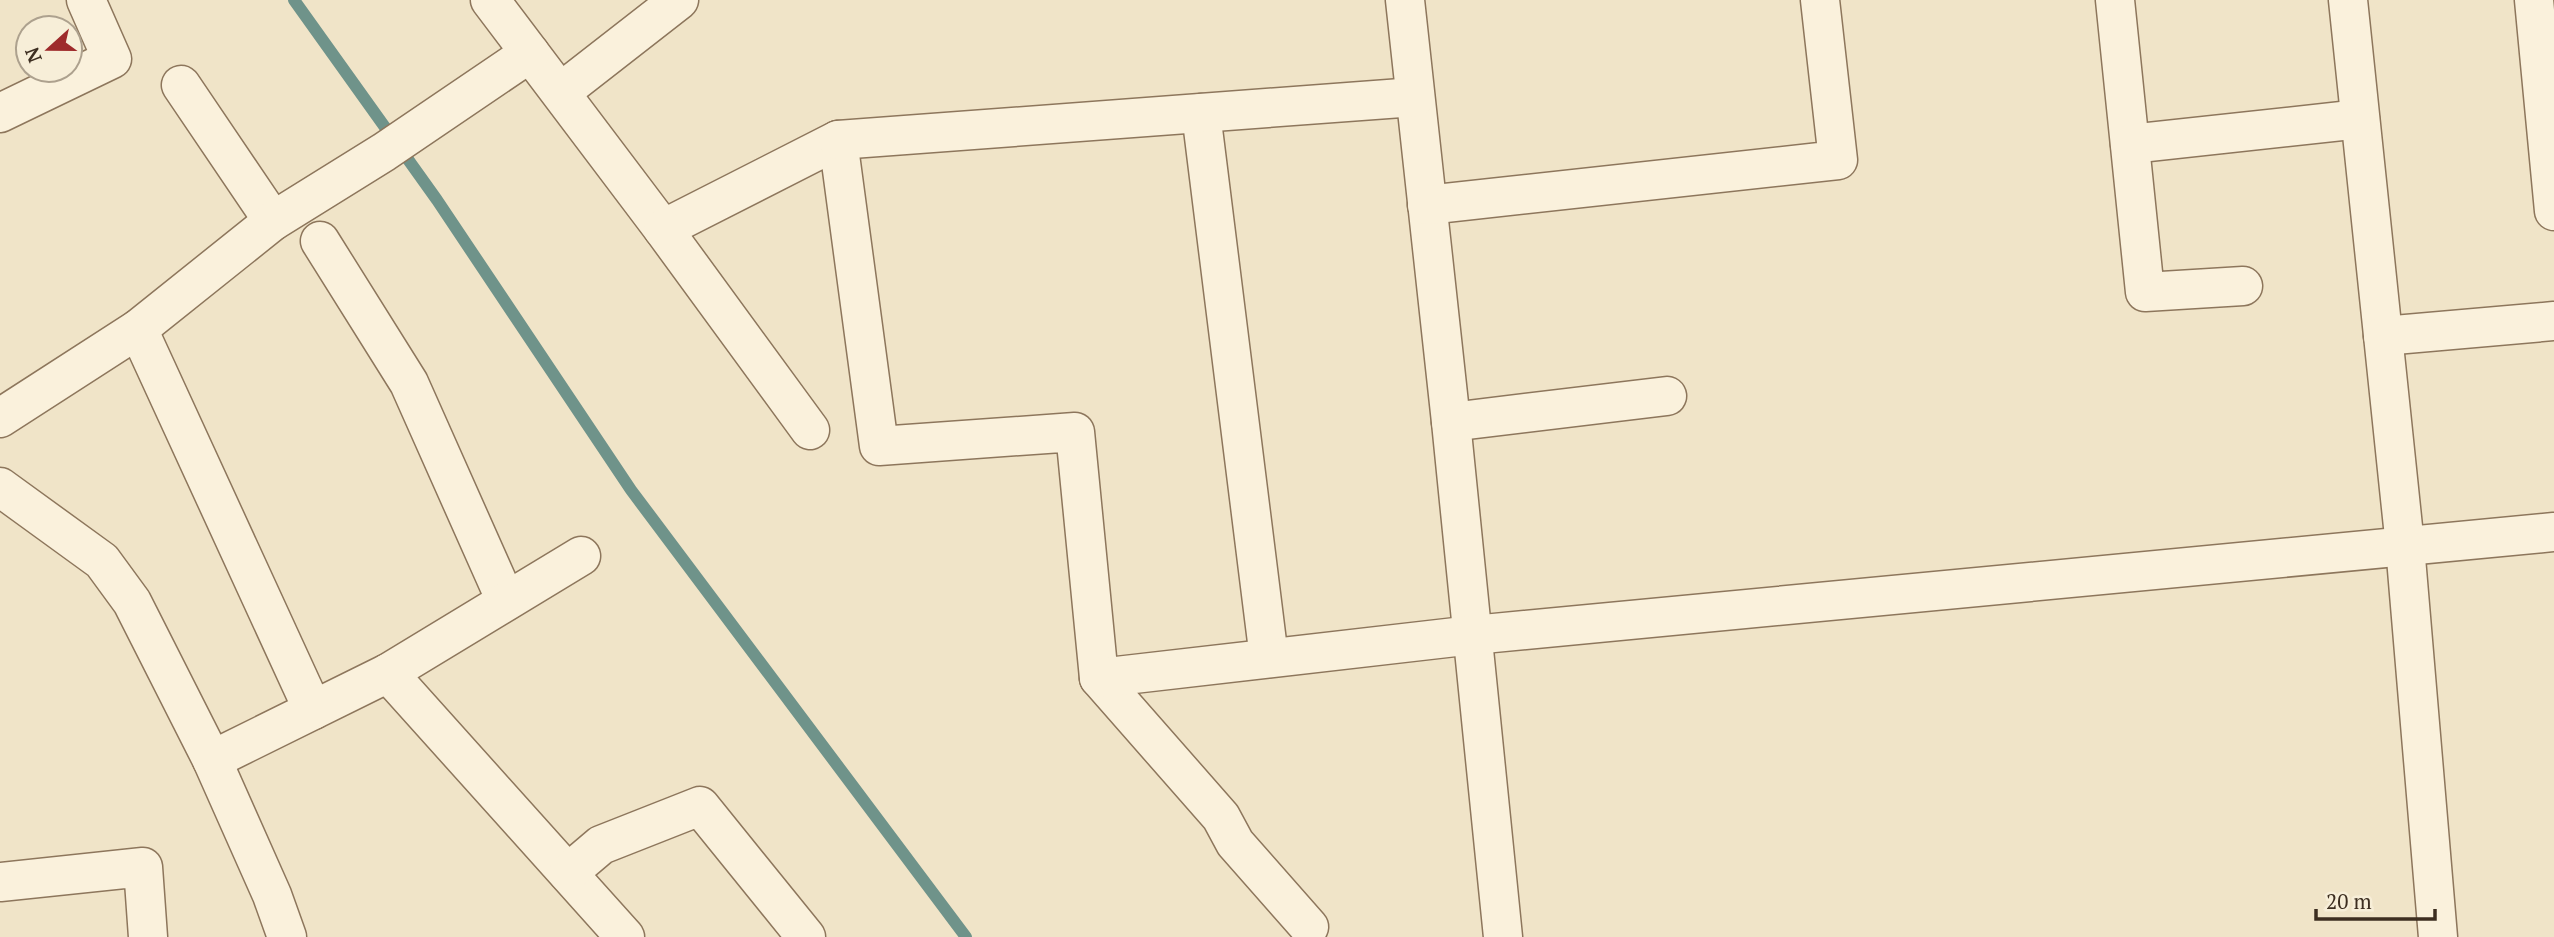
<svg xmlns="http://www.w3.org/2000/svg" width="2554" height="937" font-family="'PT Serif',serif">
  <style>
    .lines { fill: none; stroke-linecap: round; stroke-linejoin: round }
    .stream { stroke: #6f938a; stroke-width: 12 }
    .minor-casing { stroke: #8d765c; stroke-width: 41 }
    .tertiary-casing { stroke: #8d765c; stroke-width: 41 }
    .minor { stroke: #faf1dc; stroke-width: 38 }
    .tertiary { stroke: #faf1dc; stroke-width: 38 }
  </style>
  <rect width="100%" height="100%" fill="#f0e4c8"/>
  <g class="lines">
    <polyline class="stream" points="294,0 437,200 631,490 966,937"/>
    <g class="minor-casing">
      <g id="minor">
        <polyline points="490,0 663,229 838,140 879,446 1075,432 1099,678 1221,817 1235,843 1309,927"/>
        <polyline points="1405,0 1451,422 1503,937"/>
        <polyline points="2115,0 2145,292 2243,286"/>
        <polyline points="2348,0 2405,546 2438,937"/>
        <polyline points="2534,0 2554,211"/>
        <polyline points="181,85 273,221"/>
        <polyline points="561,92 679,0"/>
        <polyline points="0,113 112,59 86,0"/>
        <polyline points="1201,113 1269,658"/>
        <polyline points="838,140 1415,97"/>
        <polyline points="2130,144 2360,119"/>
        <polyline points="1427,205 1838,160 1820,0"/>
        <polyline points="663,229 810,430"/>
        <polyline points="320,241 409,383 506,601"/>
        <polyline points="138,329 313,710"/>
        <polyline points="2383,336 2554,321"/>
        <polyline points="0,418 138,329 273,221 384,152 530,53"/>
        <polyline points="1451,422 1667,396"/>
        <polyline points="388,673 625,937"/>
        <polyline points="1099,678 1473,635 2554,532"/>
        <polyline points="212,760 388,673 581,556"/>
        <polyline points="568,873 601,845 700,806 806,937"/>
        <polyline points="0,882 143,867 148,937"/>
      </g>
    </g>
    <g class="tertiary-casing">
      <polyline id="tertiary" points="0,487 102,561 132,602 212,760 272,895 287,937"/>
    </g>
    <use href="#minor" class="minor"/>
    <use href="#tertiary" class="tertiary"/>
  </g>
  <g transform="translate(49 49) rotate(249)"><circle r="33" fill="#f7eed8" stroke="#ada18e" stroke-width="2"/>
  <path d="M0-5L12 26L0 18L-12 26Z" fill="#9e2a2b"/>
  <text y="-10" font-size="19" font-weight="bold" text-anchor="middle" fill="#3d2e20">N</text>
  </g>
  <path d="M2316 909v10h119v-10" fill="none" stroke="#3d2e20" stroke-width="3.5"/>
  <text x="2326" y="909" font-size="21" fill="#3d2e20" stroke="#f7eed8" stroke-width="5" paint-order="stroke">20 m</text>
</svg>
